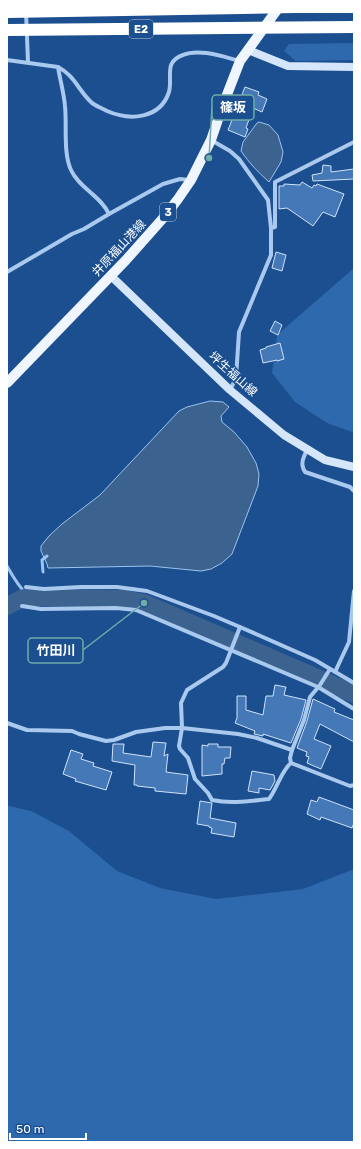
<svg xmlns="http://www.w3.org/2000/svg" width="361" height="1149" font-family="Rubik,'Noto Sans JP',sans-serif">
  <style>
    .green { fill: #2e69ad }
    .water { fill: #3c6290; stroke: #9cc4f0 }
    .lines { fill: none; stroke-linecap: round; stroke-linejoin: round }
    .stream { stroke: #9cc4f0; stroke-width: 3 }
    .river { stroke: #3c6290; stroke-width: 18 }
    .building { fill: #4478b7; stroke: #cfe3fa }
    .street { stroke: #a9c9ee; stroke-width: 4 }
    .secondary { stroke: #d6e6fa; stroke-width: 8 }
    .primary { stroke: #f0f6ff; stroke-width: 10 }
    .highway { stroke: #fff; stroke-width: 12 }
    .labels { text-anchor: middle; stroke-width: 3; stroke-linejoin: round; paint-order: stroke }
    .shield { fill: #1b4f8f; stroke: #bbcadd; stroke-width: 1 }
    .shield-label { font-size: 11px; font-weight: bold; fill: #fff }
    .street-label { font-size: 12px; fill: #fff; stroke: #1b4f8f }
    .leader { fill: none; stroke: #6fada8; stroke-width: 1.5 }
    .callout-dot { fill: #6fada8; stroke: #1b4f8f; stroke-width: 1.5 }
    .callout { fill: #1b4f8f; stroke: #6fada8; stroke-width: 1.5 }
    .callout-label { font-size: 13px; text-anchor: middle; font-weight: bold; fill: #fff }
  </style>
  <rect width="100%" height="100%" fill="#1b4f8f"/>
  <g class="green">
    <polygon points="354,43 354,60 296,61 284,51 289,44"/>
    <polygon points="354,268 354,430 352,432 327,423 295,402 272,373 277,335"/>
    <polygon points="7,805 9,806 31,811 69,831 117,871 160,888 216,899 303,889 354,869 354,1142 7,1142"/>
  </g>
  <g class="water">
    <path d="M259,122L269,125L278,135L283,152L281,162L269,182C258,172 249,163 241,151L243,142L257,123Z"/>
    <polygon points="210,401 223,402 229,407 221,416 222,422 234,432 247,447 256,463 259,474 258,486 232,554 222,563 211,569 201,571 150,566 48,568 47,564 41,551 41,546 49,536 62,524 100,495 179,411 187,407"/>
  </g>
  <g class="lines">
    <g class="stream">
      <path d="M7,566C13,577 20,588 29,597"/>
      <polyline points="43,572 42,560 47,556"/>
      <polyline points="47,592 47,598"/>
    </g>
    <polyline class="river" points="7,606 21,599 29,597 125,599 144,603 354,694"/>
  </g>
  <g class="building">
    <polygon points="245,87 259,92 258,95 267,99 262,112 253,108 246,128 248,129 245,137 228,130"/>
    <polygon points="323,165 331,166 331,172 354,169 354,179 313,181 312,175 322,173"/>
    <polygon points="302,182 312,188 314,185 316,186 317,184 344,194 335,217 323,212 313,226 287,208 279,209 279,186 284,186 284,184 300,185"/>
    <polygon points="276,252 286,255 282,271 272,268"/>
    <polygon points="275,321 282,325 278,335 270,331"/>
    <polygon points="280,343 284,359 277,361 277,360 263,363 260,350 266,348 266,347"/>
    <polygon points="275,685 286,687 284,695 306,700 301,719 291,743 263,734 263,736 254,734 255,731 235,723 237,718 237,696 246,696 246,710 263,715 266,696 273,696"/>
    <polygon points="313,699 335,709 334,712 354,720 354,742 320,724 314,739 331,746 321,769 307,763 309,757 306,756 307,752 297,748 307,721"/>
    <polygon points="153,742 166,743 164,756 168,754 166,772 188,775 186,794 155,791 155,788 137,786 137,785 134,785 135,765 112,761 113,744 124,744 123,753 151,757"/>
    <polygon points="208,744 218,744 218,747 231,747 230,758 225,758 224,764 222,764 222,774 202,776 202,745 208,746"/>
    <polygon points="71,750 83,754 81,759 94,763 93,766 112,772 106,790 75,781 76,779 63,774"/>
    <polygon points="252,771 274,775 275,781 270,790 259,788 259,793 248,791"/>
    <polygon points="319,797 354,810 354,823 352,828 321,817 320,820 307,814 311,800 317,802"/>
    <polygon points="200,801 212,803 210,818 236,823 234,837 211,833 212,828 209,827 209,826 197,824"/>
  </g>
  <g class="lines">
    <g class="street">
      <polyline points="26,12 28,62"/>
      <path d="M7,60L58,67C60,80 64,93 65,106C67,126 63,153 71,170C79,188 101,196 109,214"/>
      <path d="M58,67C74,75 79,91 91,102C95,106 102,108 107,111C130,121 160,119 169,92C173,77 163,62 183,55C199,48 224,57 240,61"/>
      <polyline points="211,140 230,151 239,159 268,200 271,228 271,255 239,332 236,378 230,390"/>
      <polyline points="271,228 275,227 275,182 354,142"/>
      <polyline points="7,272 72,234 84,229 109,214 163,184 180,179 190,180"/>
      <path d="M307,450C303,458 300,464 305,472L350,487L354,491"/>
      <polyline points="26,587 44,589 81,587 117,587 147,591 214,616 240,627 315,660 354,683"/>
      <polyline points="22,606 41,609 116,608 136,610 318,687 354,709"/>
      <path d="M240,627L226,663L223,667L187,690L181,703L182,728L179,746L180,749L188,758L195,779L208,793L212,800C231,804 250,801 269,799C277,788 282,770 291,763"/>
      <polyline points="330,669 320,685 310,697 304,720 292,750 290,758 291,763 350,786 354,785"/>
      <polyline points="335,672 349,642 354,591"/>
      <polyline points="7,723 27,730 72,731 79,734 106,741 114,740 136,732 165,728 182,728 238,734 257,738 292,750"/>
    </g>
    <g class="secondary">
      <polyline points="248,50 288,66 354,67"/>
      <polyline points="111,276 230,390 284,435 325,460 354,467"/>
    </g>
    <polyline class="primary" points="7,383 126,260 165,216 178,199 191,180 211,140 223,105 240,61 279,7"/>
    <g class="highway">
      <polyline points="7,12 295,7 354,7"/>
      <polyline points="7,30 354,27"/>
    </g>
  </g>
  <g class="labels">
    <g class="shield">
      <rect x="129" y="20" width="24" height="18" rx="3"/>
      <rect x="160" y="203" width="16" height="18" rx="3"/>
    </g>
    <g class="shield-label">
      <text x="141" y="33">E2</text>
      <text x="168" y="216">3</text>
    </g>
    <g class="street-label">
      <text transform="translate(119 248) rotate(-47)" y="4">井原福山港線</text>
      <text transform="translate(233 374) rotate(42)" y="4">坪生福山線</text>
    </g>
  </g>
  <path class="leader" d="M209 158L212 107M144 603L83 650"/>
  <g class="callout-dot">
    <circle cx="209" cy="158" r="4"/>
    <circle cx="144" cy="603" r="4"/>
  </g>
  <g class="callout">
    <rect x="212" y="95" width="42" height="25" rx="4"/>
    <rect x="28" y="638" width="55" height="25" rx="4"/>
  </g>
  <g class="callout-label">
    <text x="233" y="112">篠坂</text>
    <text x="56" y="655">竹田川</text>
  </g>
  <rect width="361" height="1149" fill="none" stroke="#ffffff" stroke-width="16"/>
  <path d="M10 1133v6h76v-6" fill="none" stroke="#ffffff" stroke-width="2"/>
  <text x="16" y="1133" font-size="12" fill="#ffffff" stroke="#1b4f8f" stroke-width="3" paint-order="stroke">50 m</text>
</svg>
